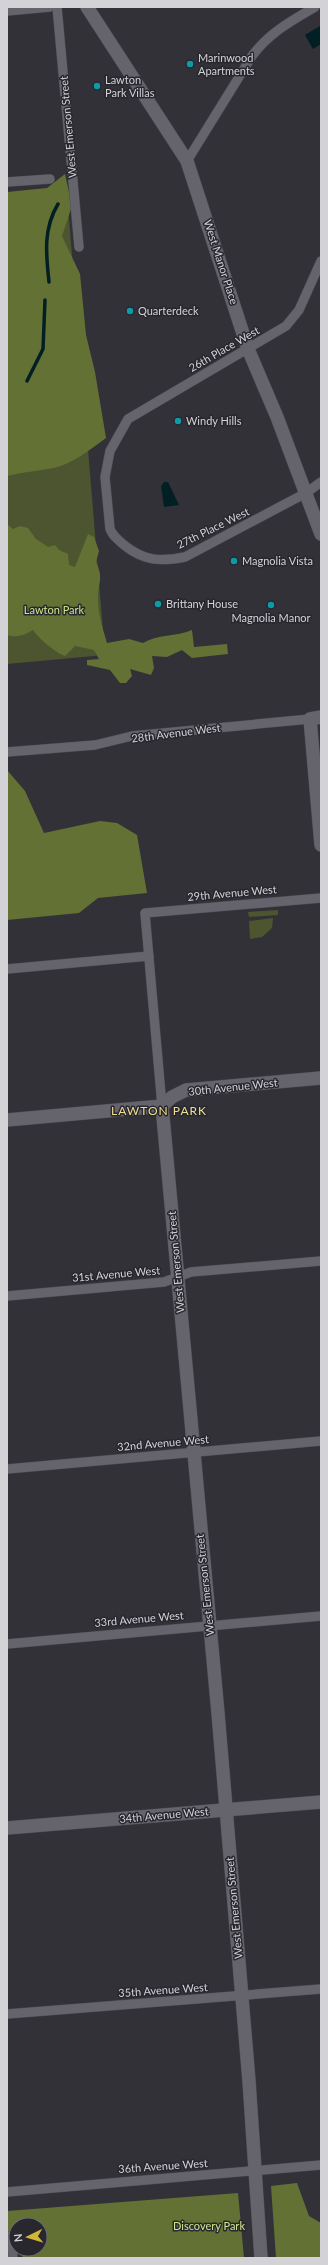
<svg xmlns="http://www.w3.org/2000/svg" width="328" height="2265" font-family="Lato,sans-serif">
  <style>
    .green { fill: #4c5530 }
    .forest { fill: #637134 }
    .water { fill: #021f23 }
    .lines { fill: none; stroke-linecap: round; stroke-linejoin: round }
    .stream { stroke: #021f23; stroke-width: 3.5 }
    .street-casing { stroke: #4e4d53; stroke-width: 10 }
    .secondary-casing { stroke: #4e4d53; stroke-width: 14 }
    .street { stroke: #65646c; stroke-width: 9 }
    .secondary { stroke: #65646c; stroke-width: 13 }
    .culture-dot { fill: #0f9aa8; stroke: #28272e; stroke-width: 1.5 }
    .labels { text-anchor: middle; stroke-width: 3; stroke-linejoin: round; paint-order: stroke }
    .poi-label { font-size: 11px; fill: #d2d2d7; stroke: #28272e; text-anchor: start }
    .street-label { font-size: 11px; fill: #d2d2d7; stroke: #28272e }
    .park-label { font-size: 11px; fill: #cfe58b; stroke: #28272e }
    .neighbourhood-label { font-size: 12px; letter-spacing: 1px; fill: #efdf90; stroke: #28272e }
  </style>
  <rect width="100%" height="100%" fill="#323138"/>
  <g class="green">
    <polygon points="67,195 105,655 7,664 7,200"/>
    <polygon points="278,910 278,915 249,917 248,912"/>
    <polygon points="273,918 272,928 262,937 250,939 249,921"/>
  </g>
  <g class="forest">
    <path d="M65,174L72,206L62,236L80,274L86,335L95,372L106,438C91,449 72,464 54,468C38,471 23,472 7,476V192L47,188Z"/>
    <path d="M7,524L13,529L20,526L28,528L36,539L48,547L55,545L59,550L68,554L69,565L75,567L88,534L94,537L99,551L96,562C104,579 98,582 98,599C98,614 103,629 107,643L129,639L143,643C157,634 176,637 192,630L194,647L227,644L228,654L192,658L182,650L167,657L152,656L154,668L151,675L130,669L132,676L126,683H120L110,670L87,665V660L99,659L94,650L75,646L65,656C56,653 38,638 33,630C25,635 17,638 7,635Z"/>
    <polygon points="7,770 25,791 44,833 100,821 117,823 137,835 147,893 98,898 79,913 7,920"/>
    <polygon points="297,2183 309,2216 321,2223 321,2258 276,2258 271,2186"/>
    <polygon points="238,2193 244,2258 23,2258 20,2249 40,2249 40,2225 16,2225 16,2234 7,2232 7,2211"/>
  </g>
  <g class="water">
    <polygon points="320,26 321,44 313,49 305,35"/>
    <polygon points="164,482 168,482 179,505 164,507 161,486"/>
  </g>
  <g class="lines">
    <g class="stream">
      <path d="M49,282C46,254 43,229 58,204"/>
      <polyline points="27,381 43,349 45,300"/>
    </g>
    <g class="street-casing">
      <g id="street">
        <polyline points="57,7 79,247"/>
        <polyline points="7,11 50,7"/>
        <path d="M187,161L252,56C269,33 291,21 315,7"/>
        <polyline points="7,182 50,179"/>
        <path d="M321,261L299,310L286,326L128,419L110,451L105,477L110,529C113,536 117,539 124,545C144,561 160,562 185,557L306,493L321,482"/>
        <polyline points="7,752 95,745 132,736 310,719"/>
        <polyline points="7,969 149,956"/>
        <polyline points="162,1106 145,913 321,898"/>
        <polyline points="7,1296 164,1282 191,1272 321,1261"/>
        <polyline points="7,1469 321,1441"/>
        <polyline points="7,1644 321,1616"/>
        <polyline points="7,2014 321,1989"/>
        <polyline points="7,2192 321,2165"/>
        <polyline points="7,2236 12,2243 13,2258"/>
      </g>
    </g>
    <g class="secondary-casing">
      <g id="secondary">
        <polyline points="87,7 187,161 248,349 277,417 321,534"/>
        <polyline points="321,717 310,719 321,845"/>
        <polyline points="162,1106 218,1713 249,2081 261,2258"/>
        <polyline points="7,1120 162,1106 172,1097 186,1090 321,1078"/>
        <polyline points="7,1828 321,1802"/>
      </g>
    </g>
    <use href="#street" class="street"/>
    <use href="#secondary" class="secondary"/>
  </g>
  <g class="culture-dot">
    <circle cx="190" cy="64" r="4"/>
    <circle cx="97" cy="86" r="4"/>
    <circle cx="130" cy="311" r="4"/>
    <circle cx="178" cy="421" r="4"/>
    <circle cx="234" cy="561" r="4"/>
    <circle cx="158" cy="604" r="4"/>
    <circle cx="271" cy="605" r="4"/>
  </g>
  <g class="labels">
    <g class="poi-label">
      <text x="198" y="62">Marinwood<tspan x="198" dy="13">Apartments</tspan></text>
      <text x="105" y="84">Lawton<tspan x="105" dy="13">Park Villas</tspan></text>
      <text x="138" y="315">Quarterdeck</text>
      <text x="186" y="425">Windy Hills</text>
      <text x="242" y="565">Magnolia Vista</text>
      <text x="166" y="608">Brittany House</text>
      <text x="271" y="622" text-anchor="middle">Magnolia Manor</text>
    </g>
    <g class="street-label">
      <text transform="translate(68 127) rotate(-95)" y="4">West Emerson Street</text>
      <text transform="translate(221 262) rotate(72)" y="4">West Manor Place</text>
      <text transform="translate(224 349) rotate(-30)" y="4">26th Place West</text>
      <text transform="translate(213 528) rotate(-26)" y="4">27th Place West</text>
      <text transform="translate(176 733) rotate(-7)" y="4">28th Avenue West</text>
      <text transform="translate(232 893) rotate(-5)" y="4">29th Avenue West</text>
      <text transform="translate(233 1087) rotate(-6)" y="4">30th Avenue West</text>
      <text transform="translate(176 1262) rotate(-95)" y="4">West Emerson Street</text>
      <text transform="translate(116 1274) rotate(-5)" y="4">31st Avenue West</text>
      <text transform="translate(163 1443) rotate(-5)" y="4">32nd Avenue West</text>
      <text transform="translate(205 1585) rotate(-96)" y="4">West Emerson Street</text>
      <text transform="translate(139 1619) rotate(-5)" y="4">33rd Avenue West</text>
      <text transform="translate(164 1815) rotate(-5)" y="4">34th Avenue West</text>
      <text transform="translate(234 1908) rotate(-95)" y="4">West Emerson Street</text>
      <text transform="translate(163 1990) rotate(-4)" y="4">35th Avenue West</text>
      <text transform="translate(163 2166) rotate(-4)" y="4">36th Avenue West</text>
    </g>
    <g class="park-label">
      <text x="54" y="614">Lawton Park</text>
      <text x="209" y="2230">Discovery Park</text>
    </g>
    <g class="neighbourhood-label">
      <text x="159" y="1115">LAWTON PARK</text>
    </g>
  </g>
  <rect width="328" height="2265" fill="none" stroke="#d2d2d7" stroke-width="16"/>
  <g transform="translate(28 2237) rotate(265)"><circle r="19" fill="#28272e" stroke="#6c6b72"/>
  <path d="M0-3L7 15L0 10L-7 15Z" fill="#d0b736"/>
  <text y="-6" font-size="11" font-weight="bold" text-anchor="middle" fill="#d2d2d7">N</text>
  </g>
</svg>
